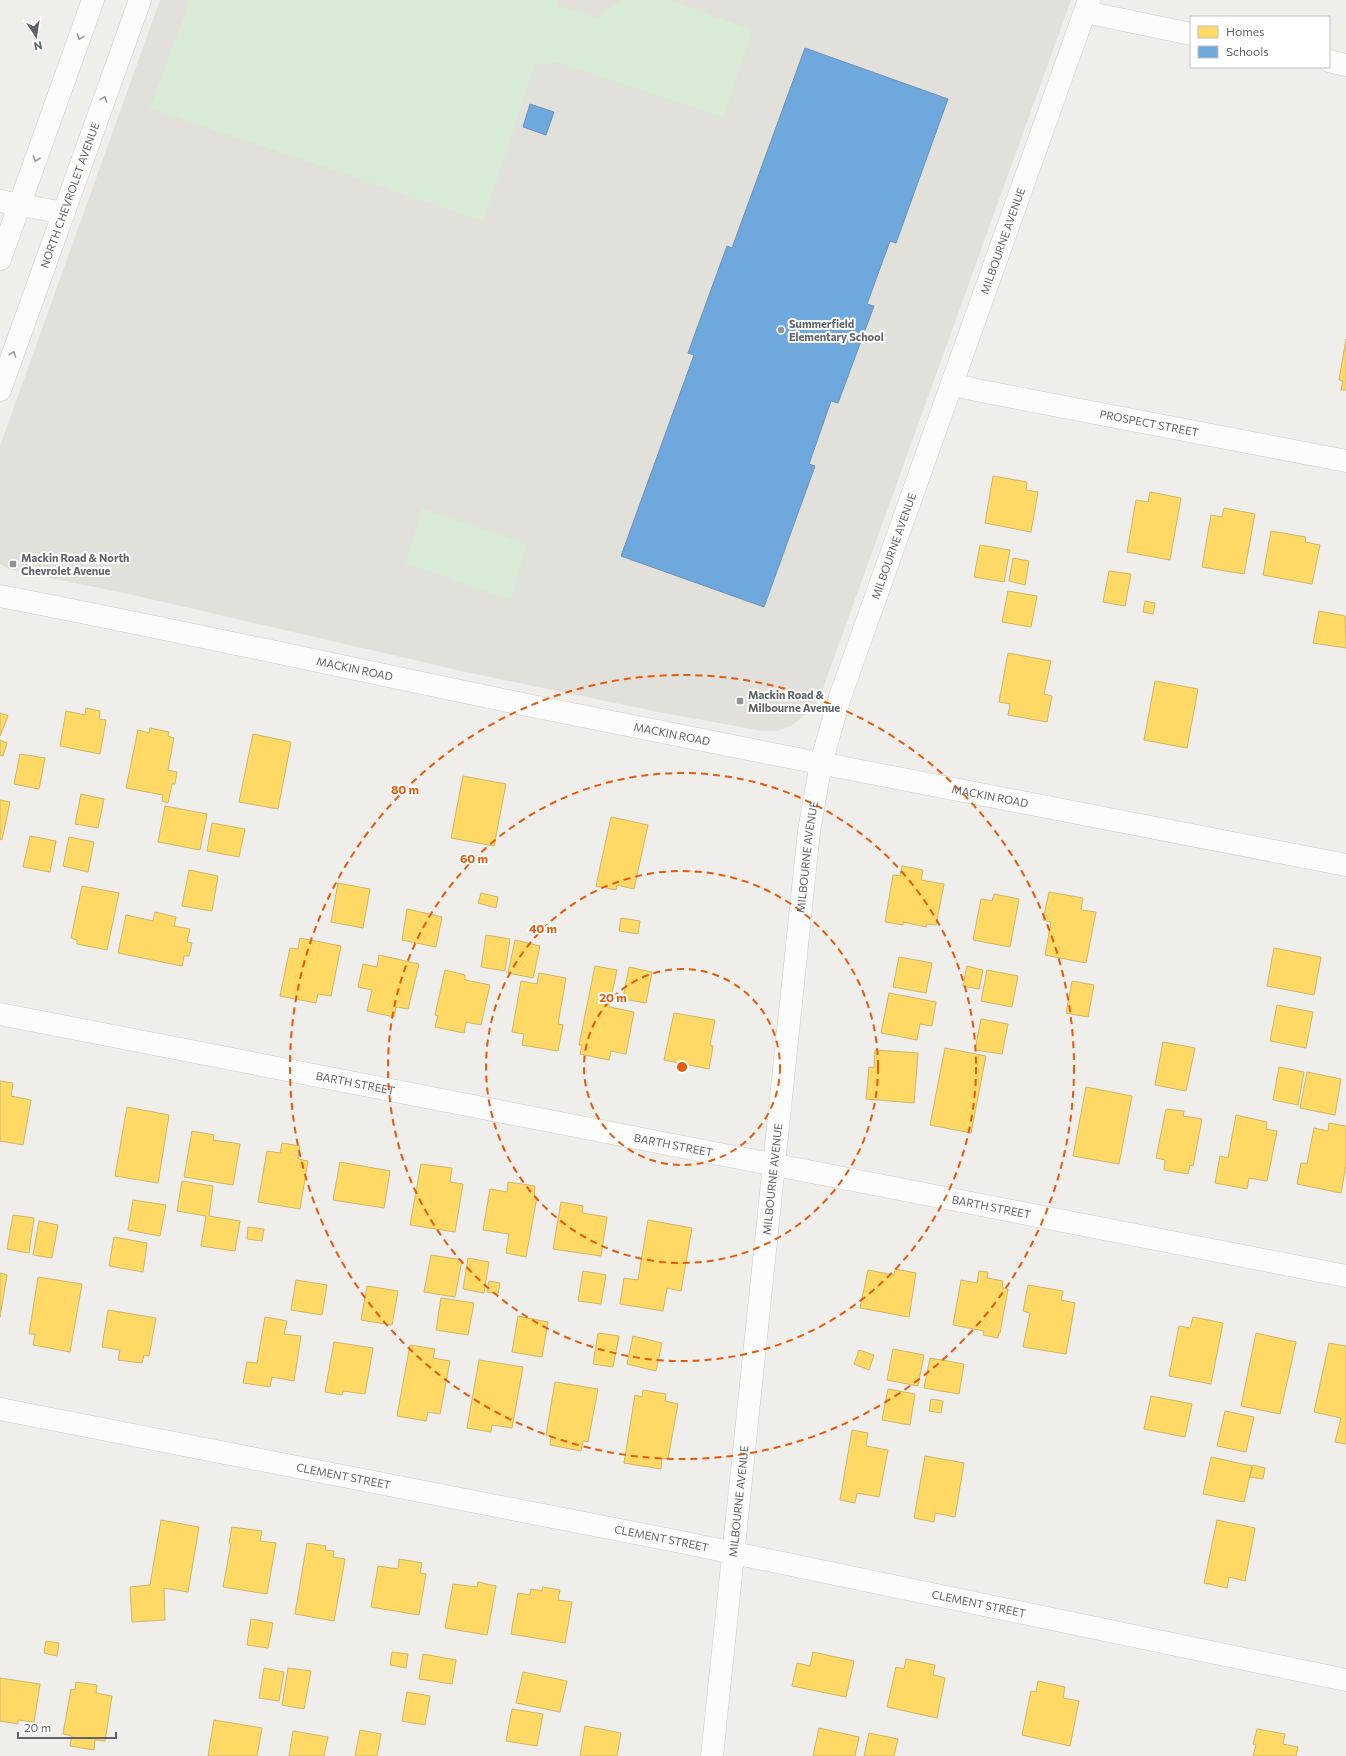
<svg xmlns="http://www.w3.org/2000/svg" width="1346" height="1756" font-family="Commissioner,sans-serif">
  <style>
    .education { fill: #e2e0da }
    .green { fill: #d8ebd6 }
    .homes { fill: #ffd966; stroke: #cfb667 }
    .schools { fill: #6fa8dc; stroke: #6a93b9 }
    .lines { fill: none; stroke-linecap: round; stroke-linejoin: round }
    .minor-casing { stroke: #cbcccc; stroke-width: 23 }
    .minor { stroke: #fdfcfc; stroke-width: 22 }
    .oneway { stroke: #96999c }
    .ring { fill: none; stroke: #e8590c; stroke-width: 2; stroke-dasharray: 7 5 }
    .poi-dot { fill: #919496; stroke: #fff; stroke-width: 1.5 }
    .labels { text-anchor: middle; stroke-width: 4; stroke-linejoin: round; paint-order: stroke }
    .street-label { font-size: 11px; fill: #5f6368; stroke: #fff }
    .poi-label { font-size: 11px; font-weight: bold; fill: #5f6368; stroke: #fff; text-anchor: start }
    .centre { fill: #e8590c; stroke: #fff; stroke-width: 2 }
    .ring-label { font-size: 12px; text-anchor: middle; font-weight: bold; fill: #e8590c; stroke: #fff; stroke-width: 4; stroke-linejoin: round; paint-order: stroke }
  </style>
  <rect width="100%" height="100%" fill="#efeeea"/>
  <polygon class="education" points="160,0 1071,0 826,680 820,697 811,710 791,726 777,731 763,731 658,712 466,672 129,594 35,575 9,569 0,564 0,446"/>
  <g class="green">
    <polygon points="190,0 559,0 557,5 597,18 621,0 668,0 752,30 723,117 559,63 535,64 483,221 150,108"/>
    <polygon points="422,509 526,544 511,600 406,563"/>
  </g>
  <g class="homes">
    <polygon points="1346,339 1346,390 1341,390 1343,381 1339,380"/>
    <polygon points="993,476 1027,482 1026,490 1038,492 1031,532 985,523"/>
    <polygon points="1150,492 1181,498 1170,560 1127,552 1136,500 1148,502"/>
    <polygon points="1224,508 1255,514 1244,574 1202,567 1211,515 1222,517"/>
    <polygon points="1271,531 1306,537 1305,542 1320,545 1312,584 1263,575"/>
    <polygon points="980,545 1010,550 1004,582 974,577"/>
    <polygon points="1013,558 1029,561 1025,585 1009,581"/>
    <polygon points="1109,571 1131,574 1125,606 1103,602"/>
    <polygon points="1008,591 1037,596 1031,627 1002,622"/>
    <polygon points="1145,601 1155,603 1153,614 1143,612"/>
    <polygon points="1319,611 1345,616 1346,648 1313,643"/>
    <polygon points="1008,653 1051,661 1044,694 1052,696 1047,722 1008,715 1010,704 999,702"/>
    <polygon points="1155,681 1198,689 1187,748 1144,740"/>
    <polygon points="86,708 100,711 99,719 106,720 100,754 60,746 66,711 85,715"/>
    <polygon points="0,713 8,716 0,736"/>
    <polygon points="150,728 169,732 168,736 174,738 168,770 177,772 175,784 172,784 168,803 162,801 163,795 126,788 138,730 149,733"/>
    <polygon points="253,734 291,742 278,809 239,802"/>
    <polygon points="0,740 7,743 3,756 0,755"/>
    <polygon points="20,754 45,758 39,789 14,784"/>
    <polygon points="463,776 506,784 494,846 451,838"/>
    <polygon points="81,794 104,799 98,828 75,824"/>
    <polygon points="0,800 10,802 2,840 0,839"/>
    <polygon points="165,806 207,814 200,850 158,842"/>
    <polygon points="611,817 648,825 634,889 617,885 616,890 596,886"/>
    <polygon points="212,823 245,829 239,857 207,851"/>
    <polygon points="30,836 56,841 50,872 23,867"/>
    <polygon points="69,837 94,842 88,872 63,866"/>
    <polygon points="902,866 923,870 921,880 944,884 936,925 927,924 926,927 903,922 903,925 885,922 893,875 900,876"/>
    <polygon points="189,870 218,876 212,911 182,906"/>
    <polygon points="338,883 370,889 363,928 331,922"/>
    <polygon points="82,886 119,893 107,950 77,944 77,940 71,938"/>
    <polygon points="1049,892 1083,898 1081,910 1096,912 1086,963 1045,955 1051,922 1043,920"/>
    <polygon points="481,893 498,897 496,908 478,903"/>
    <polygon points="994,894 1019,899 1010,947 973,940 981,899 992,901"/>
    <polygon points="407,909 442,917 436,947 402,940"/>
    <polygon points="155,912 176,917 174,926 190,929 187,942 192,943 189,956 184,956 182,966 118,953 126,915 153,921"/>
    <polygon points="621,918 640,921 638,934 619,931"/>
    <polygon points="486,935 510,939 505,971 481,967"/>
    <polygon points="300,938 341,946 331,996 318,994 316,1003 280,996 290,948 298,949"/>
    <polygon points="515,940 540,946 533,978 508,973"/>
    <polygon points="1274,948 1321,957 1314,995 1267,986"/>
    <polygon points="379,955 419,964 408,1009 396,1007 394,1017 367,1011 372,990 358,987 363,964 377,967"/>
    <polygon points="899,957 932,963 926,993 893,987"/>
    <polygon points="595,966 617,970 609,1007 634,1012 626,1054 611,1051 609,1060 580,1054 582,1045 579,1045"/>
    <polygon points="967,966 983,970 979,989 963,986"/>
    <polygon points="629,967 652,972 646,1003 623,999"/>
    <polygon points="445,970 465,975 465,980 490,985 481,1025 466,1022 464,1033 435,1027 438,1016 435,1015"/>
    <polygon points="987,970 1018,976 1012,1007 981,1001"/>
    <polygon points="539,973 566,978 558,1024 563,1025 558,1051 522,1045 524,1034 512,1032 521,981 537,984"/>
    <polygon points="1072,981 1094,985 1088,1017 1066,1013"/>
    <polygon points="889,993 936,1002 932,1026 920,1024 917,1040 881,1033"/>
    <polygon points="1277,1005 1313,1012 1306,1048 1270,1041"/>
    <polygon points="674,1013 715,1020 710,1045 713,1046 709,1069 664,1060"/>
    <polygon points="981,1019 1008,1024 1002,1054 975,1050"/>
    <polygon points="1163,1042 1195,1048 1186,1091 1155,1085"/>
    <polygon points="945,1048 986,1056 971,1133 930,1125"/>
    <polygon points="875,1050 918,1053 914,1103 866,1099 869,1067 874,1068"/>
    <polygon points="1279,1067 1304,1072 1298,1105 1273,1100"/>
    <polygon points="1307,1072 1341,1079 1335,1115 1300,1108"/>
    <polygon points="0,1081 13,1083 11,1096 31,1100 23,1145 0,1141"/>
    <polygon points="1086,1087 1132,1096 1119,1164 1073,1156"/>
    <polygon points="127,1107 169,1115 158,1183 115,1176"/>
    <polygon points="1166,1109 1184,1111 1183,1116 1202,1119 1193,1166 1190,1165 1188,1174 1164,1170 1165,1160 1156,1158"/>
    <polygon points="1236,1115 1267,1122 1266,1129 1277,1131 1267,1181 1249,1178 1247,1189 1215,1183 1220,1156 1228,1158"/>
    <polygon points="1329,1123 1346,1126 1346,1165 1341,1193 1297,1184 1301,1163 1307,1164 1314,1128 1328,1131"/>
    <polygon points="192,1131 214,1135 213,1140 240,1144 233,1185 184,1177"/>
    <polygon points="282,1143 300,1146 298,1159 308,1161 300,1209 258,1202 267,1151 280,1153"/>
    <polygon points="340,1162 390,1171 384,1208 333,1200"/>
    <polygon points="421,1164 452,1168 450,1182 463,1184 455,1232 410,1225"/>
    <polygon points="182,1181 213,1186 209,1216 240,1221 235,1251 201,1246 206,1216 177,1211"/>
    <polygon points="508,1182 535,1186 534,1196 537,1197 526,1257 506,1253 509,1234 483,1230 490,1189 507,1192"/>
    <polygon points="133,1200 166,1205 160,1236 128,1230"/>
    <polygon points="561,1202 583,1206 582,1213 607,1217 601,1256 553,1249"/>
    <polygon points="13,1215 34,1218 29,1253 7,1249"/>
    <polygon points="648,1220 692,1228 681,1291 667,1288 663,1311 620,1304 624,1278 638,1280"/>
    <polygon points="39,1221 58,1225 52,1258 33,1255"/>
    <polygon points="248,1227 264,1229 262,1241 247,1239"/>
    <polygon points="114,1237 147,1243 143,1272 109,1266"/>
    <polygon points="431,1255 462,1260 455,1297 424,1292"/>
    <polygon points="468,1258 489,1262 484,1293 463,1289"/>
    <polygon points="895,1269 916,1273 909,1317 860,1308 868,1270 894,1275"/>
    <polygon points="583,1271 606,1275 601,1304 578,1301"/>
    <polygon points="979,1271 988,1272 987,1278 1003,1281 1002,1288 1008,1289 1000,1333 999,1333 998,1338 983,1335 984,1331 953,1325 961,1280 977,1283"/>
    <polygon points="0,1273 7,1275 0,1317"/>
    <polygon points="38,1277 82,1284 70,1352 33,1345 35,1334 29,1334"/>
    <polygon points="296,1280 327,1285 322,1315 291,1310"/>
    <polygon points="489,1281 500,1283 498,1294 487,1292"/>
    <polygon points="1028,1285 1063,1291 1061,1300 1075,1303 1066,1354 1023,1347 1030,1313 1023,1311"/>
    <polygon points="367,1286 398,1291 392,1325 361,1320"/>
    <polygon points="441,1298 474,1303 468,1335 436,1330"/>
    <polygon points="108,1310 156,1318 149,1356 144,1355 142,1363 118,1360 120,1350 102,1347"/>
    <polygon points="518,1316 548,1322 542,1357 512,1352"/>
    <polygon points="265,1317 287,1321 284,1334 301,1336 294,1381 272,1377 270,1387 243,1383 247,1362 257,1363"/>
    <polygon points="1193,1317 1223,1323 1211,1384 1169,1376 1179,1326 1190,1328"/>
    <polygon points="598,1333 619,1336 613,1367 593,1364"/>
    <polygon points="1256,1333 1296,1342 1280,1414 1241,1406"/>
    <polygon points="633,1336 662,1343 656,1371 627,1364"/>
    <polygon points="334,1342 373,1348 365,1394 343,1391 342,1395 325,1392"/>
    <polygon points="1329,1343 1346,1346 1346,1444 1335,1442 1341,1418 1314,1412"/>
    <polygon points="410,1345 435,1349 433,1358 450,1361 440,1414 428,1412 426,1421 397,1416"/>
    <polygon points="893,1349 924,1355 918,1386 887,1380"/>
    <polygon points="859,1350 874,1355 869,1370 854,1364"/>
    <polygon points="930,1358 964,1364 959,1394 924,1388"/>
    <polygon points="479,1360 523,1367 512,1428 492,1425 491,1432 467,1428"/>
    <polygon points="555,1382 598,1389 588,1442 583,1441 581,1451 550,1445 551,1436 546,1435"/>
    <polygon points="888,1389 915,1394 910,1425 882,1420"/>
    <polygon points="643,1390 666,1394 665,1401 678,1404 668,1459 662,1458 661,1469 624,1463 635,1395 642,1397"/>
    <polygon points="1151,1396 1192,1404 1185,1437 1144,1429"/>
    <polygon points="931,1399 943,1401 941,1413 929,1411"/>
    <polygon points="1225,1411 1254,1417 1246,1452 1217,1446"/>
    <polygon points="852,1430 868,1433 866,1446 888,1450 879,1497 857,1493 855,1503 840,1500"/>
    <polygon points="925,1456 964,1463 955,1517 935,1513 934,1522 914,1518"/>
    <polygon points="1211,1457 1252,1466 1244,1502 1203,1494"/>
    <polygon points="1253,1465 1265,1468 1263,1479 1250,1477"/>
    <polygon points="161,1520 199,1527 188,1592 164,1588 165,1620 132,1622 130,1587 150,1585"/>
    <polygon points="1217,1520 1255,1528 1245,1581 1229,1577 1227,1588 1204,1583"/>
    <polygon points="232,1527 262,1531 260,1541 276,1543 267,1594 223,1587 231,1544 229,1543"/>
    <polygon points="307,1543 326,1546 325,1550 334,1551 333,1557 345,1559 334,1621 295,1614"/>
    <polygon points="399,1559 422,1563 420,1573 426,1574 419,1615 371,1607 378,1566 398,1569"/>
    <polygon points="478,1582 496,1586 487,1635 445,1628 453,1584 477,1587"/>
    <polygon points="543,1587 560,1590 558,1600 572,1602 565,1643 511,1634 518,1593 530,1595 531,1589 542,1591"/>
    <polygon points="251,1619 273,1623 268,1648 247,1645"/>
    <polygon points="46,1641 59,1643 57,1656 44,1653"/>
    <polygon points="392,1652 408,1654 406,1668 390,1665"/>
    <polygon points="813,1652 854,1661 846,1697 792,1686 797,1663 810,1666"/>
    <polygon points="423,1654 456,1660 452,1684 419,1679"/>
    <polygon points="906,1659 935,1665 933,1675 945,1678 937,1718 887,1707 896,1667 904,1669"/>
    <polygon points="264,1668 284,1672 279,1701 259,1698"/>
    <polygon points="288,1668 311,1671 304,1709 282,1705"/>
    <polygon points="523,1672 567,1681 560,1712 516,1703"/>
    <polygon points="0,1678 40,1684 34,1722 18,1720 18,1724 0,1721"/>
    <polygon points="1038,1681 1065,1687 1063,1698 1079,1701 1070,1746 1022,1735 1031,1691 1036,1692"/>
    <polygon points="76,1682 97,1685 96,1693 112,1696 105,1741 95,1740 94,1750 70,1746 72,1736 63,1734 71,1689 75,1690"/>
    <polygon points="407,1692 430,1696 425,1725 402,1721"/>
    <polygon points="512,1709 543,1714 537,1746 506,1741"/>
    <polygon points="214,1720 262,1728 257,1756 208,1756"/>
    <polygon points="585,1726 621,1733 617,1756 580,1756"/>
    <polygon points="819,1728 859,1737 855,1756 813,1756"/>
    <polygon points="1257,1729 1285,1734 1283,1744 1298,1747 1296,1756 1253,1756 1256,1745 1253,1744"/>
    <polygon points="360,1730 381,1734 377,1756 355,1756"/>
    <polygon points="293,1731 328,1737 324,1756 289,1756"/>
    <polygon points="869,1733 898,1739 894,1756 864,1756"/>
  </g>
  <g class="schools">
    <polygon points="805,48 948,99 896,243 890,241 867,304 874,306 838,403 831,401 809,464 815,466 764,607 621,556 694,355 688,353 727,246 732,248"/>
    <polygon points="530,104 554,112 546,135 523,127"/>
  </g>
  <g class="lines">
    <g class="minor-casing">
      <g id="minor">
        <polyline points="1085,12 1191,34"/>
        <polyline points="1329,61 1346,65"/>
        <polyline points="0,201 64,213"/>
        <polyline points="0,259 93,0"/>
        <path id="s1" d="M952,384L976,390L1346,461"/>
        <path id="s2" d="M0,390L140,0"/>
        <path id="s3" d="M0,596C183,631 365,672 547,709C813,763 1080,813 1346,865"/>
        <path id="s4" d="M0,1014L1346,1276"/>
        <path id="s5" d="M0,1409L681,1542L1346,1680"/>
        <path id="s6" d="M712,1756L809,831L821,763L840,697L1089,0"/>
      </g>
    </g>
    <use href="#minor" class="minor"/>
  </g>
  <defs><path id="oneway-chevron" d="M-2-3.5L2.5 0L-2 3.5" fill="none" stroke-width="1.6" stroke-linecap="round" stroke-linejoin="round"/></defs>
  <g class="oneway">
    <use href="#oneway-chevron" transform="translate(80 37) rotate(110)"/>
    <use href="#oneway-chevron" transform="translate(104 99) rotate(-70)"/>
    <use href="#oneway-chevron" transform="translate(36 159) rotate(109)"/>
    <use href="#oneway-chevron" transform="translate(13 354) rotate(-70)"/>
  </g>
  <g class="ring">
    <circle cx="682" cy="1067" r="98"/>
    <circle cx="682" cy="1067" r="196"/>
    <circle cx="682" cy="1067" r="294"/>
    <circle cx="682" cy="1067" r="392"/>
  </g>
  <g class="poi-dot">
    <circle cx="781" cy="330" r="4"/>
    <rect x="9" y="560" width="8" height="8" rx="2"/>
    <rect x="736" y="697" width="8" height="8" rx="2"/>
  </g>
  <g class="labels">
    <g class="street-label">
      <text dy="4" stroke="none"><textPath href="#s2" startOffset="207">NORTH CHEVROLET AVENUE</textPath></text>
      <text dy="4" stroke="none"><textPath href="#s6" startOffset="1552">MILBOURNE AVENUE</textPath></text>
      <text dy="4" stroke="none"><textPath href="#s1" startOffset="201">PROSPECT STREET</textPath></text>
      <text dy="4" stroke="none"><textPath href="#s6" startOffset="1228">MILBOURNE AVENUE</textPath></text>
      <text dy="4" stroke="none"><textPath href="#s3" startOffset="362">MACKIN ROAD</textPath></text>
      <text dy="4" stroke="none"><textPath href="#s3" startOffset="686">MACKIN ROAD</textPath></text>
      <text dy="4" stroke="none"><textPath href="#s3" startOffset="1010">MACKIN ROAD</textPath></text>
      <text dy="4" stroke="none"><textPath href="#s6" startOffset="904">MILBOURNE AVENUE</textPath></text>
      <text dy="4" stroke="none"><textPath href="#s4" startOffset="362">BARTH STREET</textPath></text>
      <text dy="4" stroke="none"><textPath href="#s4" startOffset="686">BARTH STREET</textPath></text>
      <text dy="4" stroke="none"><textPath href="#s6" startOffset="580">MILBOURNE AVENUE</textPath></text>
      <text dy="4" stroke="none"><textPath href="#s4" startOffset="1010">BARTH STREET</textPath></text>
      <text dy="4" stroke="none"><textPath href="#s5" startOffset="350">CLEMENT STREET</textPath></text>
      <text dy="4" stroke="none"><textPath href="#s6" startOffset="256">MILBOURNE AVENUE</textPath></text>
      <text dy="4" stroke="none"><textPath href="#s5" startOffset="674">CLEMENT STREET</textPath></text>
      <text dy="4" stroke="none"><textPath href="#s5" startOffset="998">CLEMENT STREET</textPath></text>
    </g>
    <g class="poi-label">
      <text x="789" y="328">Summerfield<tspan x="789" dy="13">Elementary School</tspan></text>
      <text x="21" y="562">Mackin Road &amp; North<tspan x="21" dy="13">Chevrolet Avenue</tspan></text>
      <text x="748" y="699">Mackin Road &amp;<tspan x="748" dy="13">Milbourne Avenue</tspan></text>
    </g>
  </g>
  <circle cx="682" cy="1067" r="6" class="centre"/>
  <g class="ring-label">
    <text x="405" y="794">80 m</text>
    <text x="474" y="863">60 m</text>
    <text x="543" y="933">40 m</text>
    <text x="613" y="1002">20 m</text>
  </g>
  <rect x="1190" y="16" width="140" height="52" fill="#ffffff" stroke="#bfc1c3"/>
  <rect x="1198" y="26" width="20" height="12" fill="#ffd966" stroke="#bfc1c3"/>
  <text x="1226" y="36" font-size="12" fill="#5f6368">Homes</text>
  <rect x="1198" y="46" width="20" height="12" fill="#6fa8dc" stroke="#bfc1c3"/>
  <text x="1226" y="56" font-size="12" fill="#5f6368">Schools</text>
  <g transform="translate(36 36) rotate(168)" stroke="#ffffff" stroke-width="3" paint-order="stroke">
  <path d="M0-3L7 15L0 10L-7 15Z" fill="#5f6368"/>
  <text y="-6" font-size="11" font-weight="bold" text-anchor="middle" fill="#5f6368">N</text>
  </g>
  <path d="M18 1732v6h98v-6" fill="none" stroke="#5f6368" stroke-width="2"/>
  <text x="24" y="1732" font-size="12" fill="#5f6368" stroke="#ffffff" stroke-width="3" paint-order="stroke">20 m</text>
</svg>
